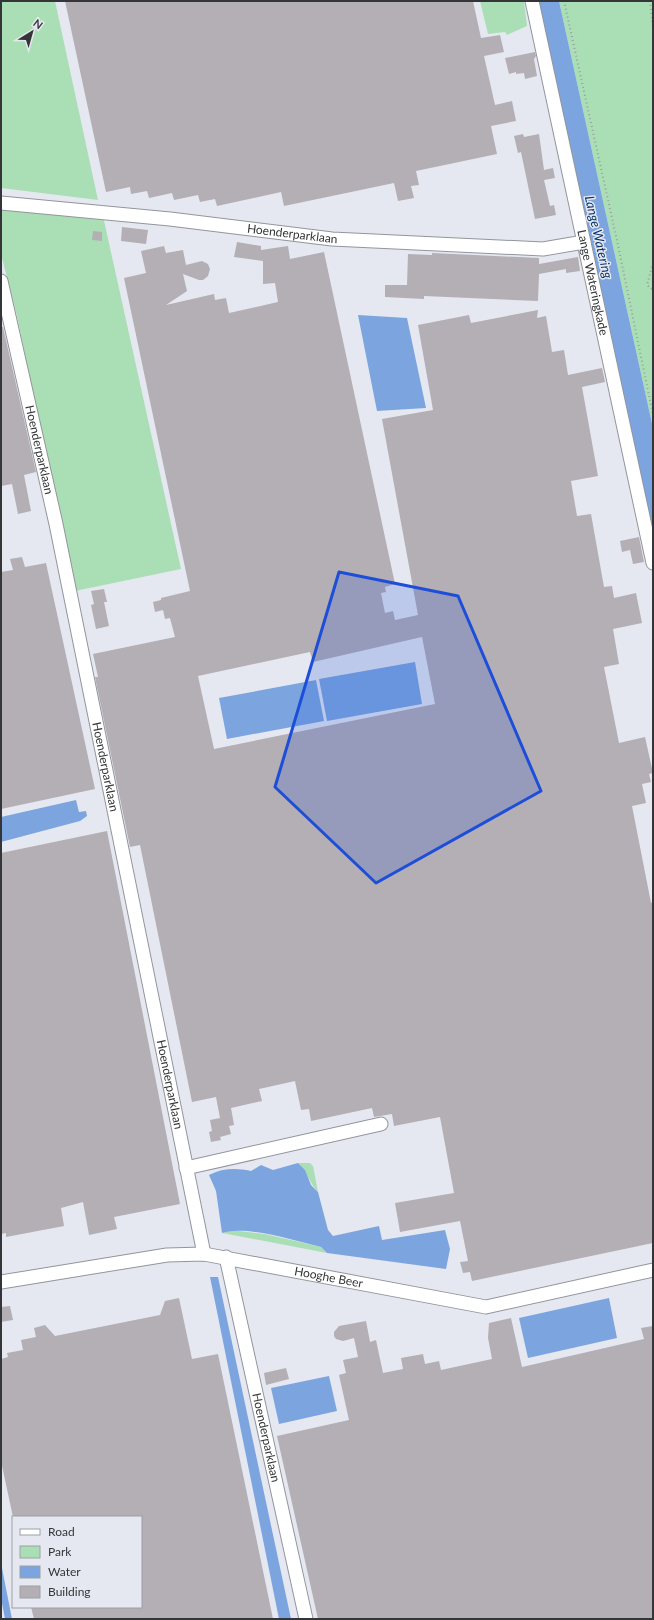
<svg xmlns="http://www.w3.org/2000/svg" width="654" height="1620" font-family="Lato,sans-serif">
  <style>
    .green { fill: #aadfb5 }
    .water { fill: #7ca5e0 }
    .building { fill: #b4aeb5; fill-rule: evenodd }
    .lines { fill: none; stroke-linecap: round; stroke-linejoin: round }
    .minor-casing { stroke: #93959d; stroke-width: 15 }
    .path { stroke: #999ba1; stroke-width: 2; stroke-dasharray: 1 3; stroke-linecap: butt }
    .minor { stroke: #fff; stroke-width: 13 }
    .marked { fill: #1d4ed8; fill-opacity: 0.2; stroke: #1d4ed8; stroke-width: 3; stroke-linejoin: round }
    .labels { text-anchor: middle; stroke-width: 3; stroke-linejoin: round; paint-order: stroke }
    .street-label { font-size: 12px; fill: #343538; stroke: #e5e8f0 }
    .water-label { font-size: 13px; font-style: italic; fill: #093266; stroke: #e5e8f0 }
  </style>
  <rect width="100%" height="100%" fill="#e5e8f0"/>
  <g class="green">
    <polygon points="1,1 55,1 98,200 1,188"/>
    <polygon points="480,1 524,1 527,26 507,35 505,32 488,34"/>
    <polygon points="559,1 653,1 653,428"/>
    <polygon points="4,208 103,216 181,569 75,591 17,316 1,254 1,210"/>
    <path d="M298,1163H310L313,1166L318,1192C309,1182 307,1172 298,1163Z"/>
    <polygon points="231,1230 265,1234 321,1247 327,1253 222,1233"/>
  </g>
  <g class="water">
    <polygon points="536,1 559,1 653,428 653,539"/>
    <polygon points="358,315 407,318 426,408 377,411"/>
    <polygon points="415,662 422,704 327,721 319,679"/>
    <polygon points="316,680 324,721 227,739 219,698"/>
    <polygon points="76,800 79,812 86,811 87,816 80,821 1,842 1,817"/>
    <path d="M298,1163L305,1170L311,1185L318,1192L328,1230L333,1236L379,1226L382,1240L445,1230L450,1249L446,1269L327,1253L321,1247C295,1241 247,1225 222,1233L216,1191L209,1175C223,1168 236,1168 251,1171L261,1165L273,1170Z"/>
    <polygon points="210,1277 218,1277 291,1619 279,1619"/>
    <polygon points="609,1298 617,1338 528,1358 519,1318"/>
    <polygon points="329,1376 337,1411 279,1424 271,1388"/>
    <polygon points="1,1563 12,1619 5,1619 1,1598"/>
  </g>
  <g class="building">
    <polygon points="65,1 473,1 481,38 500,35 504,52 484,56 495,105 512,101 516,121 491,126 497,154 416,171 419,185 411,186 414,198 398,201 394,183 284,206 281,192 217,206 215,199 200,202 198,195 174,200 172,193 149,198 147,191 131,194 130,187 106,192"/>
    <polygon points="535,52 536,56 534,59 537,76 525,79 524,73 516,74 516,72 509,74 505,58"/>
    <polygon points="523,134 524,137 539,134 544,170 553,168 555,178 544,180 550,206 554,205 556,215 535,219 521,152 518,153 514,136"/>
    <polygon points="122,227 148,230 146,244 121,241"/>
    <polygon points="93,231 102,232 102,241 92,240"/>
    <path d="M237,242L261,246V250L288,246L290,259L324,252L395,584L385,587L386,592L381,593L385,613L393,611L395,620L418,615L382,419L433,410L418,325L469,315L471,323L538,310L537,318L546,316L552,352L564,350L568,375L602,368L605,382L582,387L598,476L571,481L577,516L591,514L604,587L612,586L614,598L636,593L642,623L613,629L619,664L604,667L619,743L645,737L653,773L649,774L651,782L642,784L646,803L632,806L651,903L653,902V1243L472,1281L470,1272L463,1273L460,1262L468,1261L460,1221L400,1232L395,1203L454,1193L440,1117L394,1126L392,1114L374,1117L372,1108L311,1121L309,1109L301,1110L295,1081L259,1089L262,1101L231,1108L234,1125L229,1126L231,1134L220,1137L221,1140L211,1142L209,1132L212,1131L210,1120L220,1118L216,1097L192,1102L140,845L130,847L95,677H98L93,654L175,637L170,618L165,619L163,610L155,612L153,602L161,600V598L190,591L124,278L146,273L141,251L164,246L166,253L183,250L186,265L202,261L208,264L210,269L208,276L203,280H199L183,274L187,291L166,305L214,294L215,300L226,298L229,313L278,302L275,283L263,284V261L234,257ZM422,637L435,704L214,749L198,676L310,652L313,662Z"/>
    <polygon points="432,253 539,258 539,264 578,257 580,271 566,273 566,269 539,274 538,301 424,296 424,299 385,297 385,285 407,285 408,254 432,255"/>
    <polygon points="1,327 3,327 36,472 24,475 31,511 18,514 12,484 1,486"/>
    <polygon points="639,537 644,562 633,564 630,550 622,552 620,541"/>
    <polygon points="22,557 25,567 46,563 95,789 1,809 1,572 13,570 10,559"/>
    <polygon points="104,589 107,602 104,602 109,626 96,629 91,605 94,604 91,591"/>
    <polygon points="107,831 180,1204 114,1217 117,1229 89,1235 83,1202 61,1208 64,1226 6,1237 6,1233 1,1234 1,853"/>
    <polygon points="179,1298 192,1359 218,1354 273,1619 34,1619 31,1607 141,1607 141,1517 13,1517 1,1461 1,1359 8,1357 7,1353 23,1350 21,1340 36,1337 34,1328 45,1325 55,1336 160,1315 165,1301"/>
    <polygon points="10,1306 13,1320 1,1322 1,1307"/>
    <polygon points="511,1318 522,1367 644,1339 641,1328 653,1326 653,1619 318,1619 277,1436 349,1420 339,1375 346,1373 343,1360 358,1357 354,1338 343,1341 336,1339 334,1336 334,1332 339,1326 366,1321 370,1342 376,1340 383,1373 403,1369 401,1358 423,1354 425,1364 439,1361 441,1370 492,1359 488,1338 489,1323"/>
    <polygon points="286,1368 289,1379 266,1385 264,1373"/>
  </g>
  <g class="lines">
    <g class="minor-casing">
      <g id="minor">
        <path id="s1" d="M532,1L653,563"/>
        <path id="s2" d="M1,203L170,219L332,239L543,249L584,242"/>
        <path id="s3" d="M1,281L56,524L204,1254"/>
        <polyline points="186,1168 381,1124"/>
        <path id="s4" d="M226,1257L306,1619"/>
        <path id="s5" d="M1,1282L167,1255L204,1254L486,1307L653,1270"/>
      </g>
    </g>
    <g class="path">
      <polyline points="564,1 618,245 653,415"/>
      <polyline points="650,1 653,28"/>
      <polyline points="653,263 647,285 653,290"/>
    </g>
    <use href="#minor" class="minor"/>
  </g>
  <path class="marked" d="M339,572L458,596L541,791L376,883L275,787Z"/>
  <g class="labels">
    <g class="street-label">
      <text dy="4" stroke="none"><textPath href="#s2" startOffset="293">Hoenderparklaan</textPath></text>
      <text dy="4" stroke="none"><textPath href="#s1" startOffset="288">Lange Wateringkade</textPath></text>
      <text dy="4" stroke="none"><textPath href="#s3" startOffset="173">Hoenderparklaan</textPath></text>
      <text dy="4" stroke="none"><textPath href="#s3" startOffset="497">Hoenderparklaan</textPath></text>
      <text dy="4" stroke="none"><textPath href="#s3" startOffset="821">Hoenderparklaan</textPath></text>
      <text dy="4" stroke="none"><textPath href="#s5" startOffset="332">Hooghe Beer</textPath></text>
      <text dy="4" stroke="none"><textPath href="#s4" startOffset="185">Hoenderparklaan</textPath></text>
    </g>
    <g class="water-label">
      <text transform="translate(599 237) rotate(77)" y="5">Lange Watering</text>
    </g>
  </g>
  <rect width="654" height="1620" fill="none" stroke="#343538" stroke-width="4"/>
  <rect x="12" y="1516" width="130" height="92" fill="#e5e8f0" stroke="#9ea0a6"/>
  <rect x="20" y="1529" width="20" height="6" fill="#ffffff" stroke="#9ea0a6"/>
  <text x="48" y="1536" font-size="12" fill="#343538">Road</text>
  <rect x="20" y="1546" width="20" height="12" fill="#aadfb5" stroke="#9ea0a6"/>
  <text x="48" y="1556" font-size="12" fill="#343538">Park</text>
  <rect x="20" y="1566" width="20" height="12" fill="#7ca5e0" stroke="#9ea0a6"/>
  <text x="48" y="1576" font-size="12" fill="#343538">Water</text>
  <rect x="20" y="1586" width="20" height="12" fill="#b4aeb5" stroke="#9ea0a6"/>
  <text x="48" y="1596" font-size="12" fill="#343538">Building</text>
  <g transform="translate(32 32) rotate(37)" stroke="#e5e8f0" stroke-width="3" paint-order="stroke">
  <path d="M0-3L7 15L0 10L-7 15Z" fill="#343538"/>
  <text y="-6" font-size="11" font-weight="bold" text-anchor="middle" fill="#343538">N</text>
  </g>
</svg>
